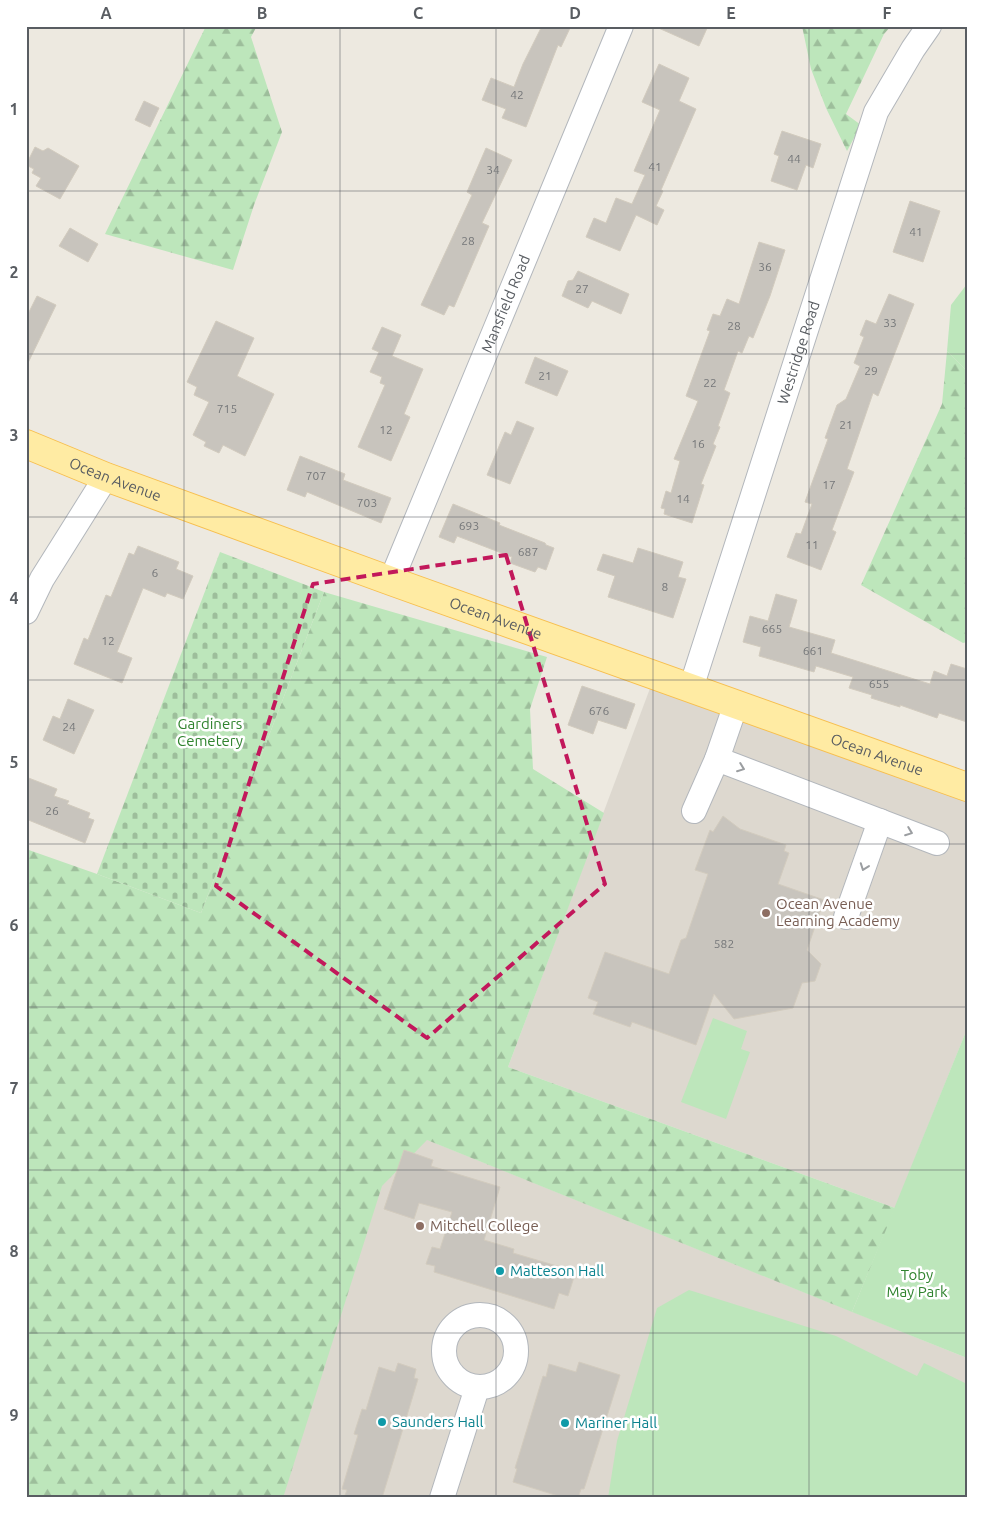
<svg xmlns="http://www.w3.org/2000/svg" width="993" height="1524" font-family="Ubuntu,sans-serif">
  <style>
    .education { fill: #ddd8cf }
    .green { fill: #bde6bb }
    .forest { fill: url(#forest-firs) }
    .cemetery { fill: url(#cemetery-stones) }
    .building { fill: #c8c4bd; stroke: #d2cbbe }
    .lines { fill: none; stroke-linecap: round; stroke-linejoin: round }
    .minor-casing { stroke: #b3b7bc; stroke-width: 26 }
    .major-casing { stroke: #f7bf4f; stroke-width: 30 }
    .minor { stroke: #fff; stroke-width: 24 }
    .major { stroke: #ffeba3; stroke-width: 28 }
    .oneway { stroke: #9b9ea1 }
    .marked { fill: none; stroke: #c2185b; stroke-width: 4; stroke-dasharray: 10 6; stroke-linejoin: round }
    .grid { fill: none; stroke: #595d62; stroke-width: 1; stroke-opacity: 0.55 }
    .education-dot { fill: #8d6e63; stroke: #fff; stroke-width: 2 }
    .culture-dot { fill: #0f9aa8; stroke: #fff; stroke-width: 2 }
    .labels { text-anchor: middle; stroke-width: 5; stroke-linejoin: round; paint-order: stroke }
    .number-label { font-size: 12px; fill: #757779 }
    .street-label { font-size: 15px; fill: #595d62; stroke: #fff }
    .park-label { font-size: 15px; fill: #30832f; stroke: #fff }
    .education-label { font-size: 15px; fill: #785e54; stroke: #fff; text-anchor: start }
    .culture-label { font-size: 15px; fill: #0d838f; stroke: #fff; text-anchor: start }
    .neatline { fill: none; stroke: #595d62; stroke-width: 2 }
    .grid-label { font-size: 16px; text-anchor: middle; font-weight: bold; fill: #595d62 }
  </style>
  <defs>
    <pattern id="forest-firs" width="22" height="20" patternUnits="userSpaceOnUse" patternTransform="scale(1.25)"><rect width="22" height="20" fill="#bde6bb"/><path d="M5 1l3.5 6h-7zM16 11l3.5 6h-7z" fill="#9dbe9b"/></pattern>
    <pattern id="cemetery-stones" width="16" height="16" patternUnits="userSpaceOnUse" patternTransform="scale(1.25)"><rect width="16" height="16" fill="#bde6bb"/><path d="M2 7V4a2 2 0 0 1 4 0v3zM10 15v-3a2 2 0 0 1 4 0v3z" fill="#9dbe9b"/></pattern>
  </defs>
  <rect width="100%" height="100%" fill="#ede9e0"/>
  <g class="education">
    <polygon points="655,675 967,787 967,1029 895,1208 508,1067"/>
    <polygon points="279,1080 967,1358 967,1498 55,1498"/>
  </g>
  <g class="green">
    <polygon points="967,284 967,371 947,351 951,305"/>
    <polygon points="713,1018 747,1031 741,1049 750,1052 726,1119 681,1102"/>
    <polygon points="967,1029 967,1358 852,1312"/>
    <polygon points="689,1290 836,1336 917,1376 924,1363 967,1384 967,1498 608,1498 617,1441 657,1308"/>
  </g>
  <g class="forest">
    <polygon points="206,26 257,26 251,37 282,132 254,205 233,270 105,234"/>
    <polygon points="802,26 891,26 884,34 846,114 861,125 847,151 826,108 811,69"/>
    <polygon points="947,351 967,371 967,642 963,643 861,585 942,404"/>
    <polygon points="324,592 547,657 530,709 533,769 604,813 508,1067 895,1208 852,1312 427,1140 382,1186 283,1498 26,1498 26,849 97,874 201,913"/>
  </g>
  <polygon class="cemetery" points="220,552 324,592 201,913 97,874"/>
  <g class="building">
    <polygon points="542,26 571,26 561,47 558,45 526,127 502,118 506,109 482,100 491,78 514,87 523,64"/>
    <polygon points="654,26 708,26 699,46"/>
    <polygon points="659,64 689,78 679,101 696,109 661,190 663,191 656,206 664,210 657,225 636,215 620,251 586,237 594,218 606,223 616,198 632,204 645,175 634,171 660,110 642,102"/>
    <polygon points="144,101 159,108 150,127 135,120"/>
    <polygon points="782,131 821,144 813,168 806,165 797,190 771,181 779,156 774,154"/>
    <polygon points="35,147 43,151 48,148 79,166 60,199 36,186 41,178 32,173 34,169 26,165"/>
    <polygon points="486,148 512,160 482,223 489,226 454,307 449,305 444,315 421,305 472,195 467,192"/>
    <polygon points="910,201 940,211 923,262 893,252"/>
    <polygon points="70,228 98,244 88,262 59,246"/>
    <polygon points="759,242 785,250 770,296 753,338 749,336 742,353 738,351 724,390 730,393 718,426 720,427 713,444 716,446 701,484 704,485 692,523 664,514 665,509 661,508 666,491 671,493 680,461 674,459 698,401 686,396 710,331 707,330 713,314 720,316 727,299 739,304"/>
    <polygon points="578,271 629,294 621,314 592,301 588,308 562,296 568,281 573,280"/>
    <polygon points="889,294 914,304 878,396 873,393 847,469 854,472 832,530 836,532 821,570 787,557 796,533 801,534 812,504 805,502 828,439 825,438 837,405 846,399 860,366 854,363 864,337 860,335 866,320 876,324"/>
    <polygon points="37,296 56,305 26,367 26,318"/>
    <polygon points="216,321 254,338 237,376 274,394 245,456 223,445 219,453 204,446 206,442 193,435 209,402 194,395 197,387 187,382"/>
    <polygon points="382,327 401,335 392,356 423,369 404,414 410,417 391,461 358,447 385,385 380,383 382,377 370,372 379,352 372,349"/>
    <polygon points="535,357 568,371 557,396 525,383"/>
    <polygon points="517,421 534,428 510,484 487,475 505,432 511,435"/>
    <polygon points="300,456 345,474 343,480 391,498 381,523 307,492 305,497 287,490"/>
    <polygon points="453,504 500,523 499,525 545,543 546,545 554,548 546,570 538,567 535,572 510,563 512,557 457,536 454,543 439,537"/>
    <polygon points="138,546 179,562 176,569 193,576 183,599 167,593 165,597 143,588 117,652 132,658 122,683 74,664 84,638 88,640 106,595 111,597 129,553 134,555"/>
    <polygon points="638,548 683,562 678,577 686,579 673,618 608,597 615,576 597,570 603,554 633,563"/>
    <polygon points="776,594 797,600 789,627 835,640 831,653 930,684 934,671 947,676 951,664 967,669 967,722 939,713 937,718 900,705 900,707 871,698 872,695 849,688 853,677 816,666 814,672 759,656 761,647 743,642 750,616 768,621"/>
    <polygon points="582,686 635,704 626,729 598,720 593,734 568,725"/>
    <polygon points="68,699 94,710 74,754 43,740 53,716 60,719"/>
    <polygon points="26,777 57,789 54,796 69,801 67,804 90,813 88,818 94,820 85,843 26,819"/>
    <polygon points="723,816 740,829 786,845 784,851 789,853 778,884 824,900 807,950 821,964 815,981 802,983 793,1008 734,1019 714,994 696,1045 632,1022 630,1027 593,1014 598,1002 588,998 605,952 669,974 681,940 686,938 708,874 695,870 710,830 713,832"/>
    <polygon points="404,1150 433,1160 431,1166 500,1187 484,1240 514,1249 513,1253 567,1269 565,1274 574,1277 568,1296 559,1293 554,1309 434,1272 435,1266 426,1264 432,1247 440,1249 452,1212 419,1203 414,1219 384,1209"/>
    <polygon points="579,1362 620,1375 584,1489 581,1489 578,1498 565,1498 513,1482 517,1469 515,1468 520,1452 543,1376 546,1377 549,1364 576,1372"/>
    <polygon points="398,1363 416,1369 414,1378 418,1379 382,1498 344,1498 347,1490 342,1489 358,1435 354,1434 362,1409 366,1410 379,1367 395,1372"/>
  </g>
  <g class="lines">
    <g class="minor-casing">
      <g id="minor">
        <path id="s1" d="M391,581L621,26"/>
        <polyline points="26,612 42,579 106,477"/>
        <path id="s2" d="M691,688L876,112L913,49L929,26"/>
        <polyline points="736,704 717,759 937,843"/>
        <polyline points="694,811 717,759"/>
        <polyline points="846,917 880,821"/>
        <circle cx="480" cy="1351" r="36"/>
        <polyline points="442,1498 477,1388"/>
      </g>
    </g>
    <g class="major-casing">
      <g id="major">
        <path id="s3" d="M26,444L106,477L391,581L967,787"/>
      </g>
    </g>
    <use href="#minor" class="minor"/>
    <use href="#major" class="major"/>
  </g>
  <defs><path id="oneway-chevron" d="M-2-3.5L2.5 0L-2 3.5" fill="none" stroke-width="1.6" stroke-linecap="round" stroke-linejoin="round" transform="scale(1.25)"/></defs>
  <g class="oneway">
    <use href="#oneway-chevron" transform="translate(741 768) rotate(21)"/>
    <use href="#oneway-chevron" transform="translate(909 832) rotate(21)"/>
    <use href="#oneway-chevron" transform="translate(864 867) rotate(110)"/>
  </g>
  <path class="marked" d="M506,555L605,884L427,1038L216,886L313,584Z"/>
  <path class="grid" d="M184,26V1498M340,26V1498M496,26V1498M653,26V1498M809,26V1498M26,191H967M26,354H967M26,517H967M26,680H967M26,844H967M26,1007H967M26,1170H967M26,1333H967"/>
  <g class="education-dot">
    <circle cx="766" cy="913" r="5"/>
    <circle cx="420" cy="1226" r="5"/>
  </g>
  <g class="culture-dot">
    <circle cx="500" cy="1271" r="5"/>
    <circle cx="382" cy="1422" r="5"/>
    <circle cx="565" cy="1423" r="5"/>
  </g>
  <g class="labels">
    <g class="number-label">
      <text x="517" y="99">42</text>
      <text x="794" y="163">44</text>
      <text x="655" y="171">41</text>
      <text x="493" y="174">34</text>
      <text x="916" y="236">41</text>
      <text x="468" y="245">28</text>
      <text x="765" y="271">36</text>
      <text x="582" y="293">27</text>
      <text x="890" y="327">33</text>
      <text x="734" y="330">28</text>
      <text x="871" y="375">29</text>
      <text x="545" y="380">21</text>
      <text x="710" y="387">22</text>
      <text x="227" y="413">715</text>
      <text x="846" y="429">21</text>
      <text x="386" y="434">12</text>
      <text x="698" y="448">16</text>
      <text x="316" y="480">707</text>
      <text x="829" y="489">17</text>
      <text x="683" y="503">14</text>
      <text x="367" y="507">703</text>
      <text x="469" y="530">693</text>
      <text x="812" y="549">11</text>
      <text x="528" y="556">687</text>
      <text x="155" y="577">6</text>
      <text x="665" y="591">8</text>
      <text x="772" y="633">665</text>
      <text x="108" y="645">12</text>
      <text x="813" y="655">661</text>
      <text x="879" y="688">655</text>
      <text x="599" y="715">676</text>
      <text x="69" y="731">24</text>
      <text x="52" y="815">26</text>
      <text x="724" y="948">582</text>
    </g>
    <g class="street-label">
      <text dy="5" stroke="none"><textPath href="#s1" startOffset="300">Mansfield Road</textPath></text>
      <text dy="5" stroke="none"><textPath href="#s2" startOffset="352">Westridge Road</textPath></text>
      <text dy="5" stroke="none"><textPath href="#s3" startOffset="96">Ocean Avenue</textPath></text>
      <text dy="5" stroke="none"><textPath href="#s3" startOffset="501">Ocean Avenue</textPath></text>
      <text dy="5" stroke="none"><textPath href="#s3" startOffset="906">Ocean Avenue</textPath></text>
    </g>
    <g class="park-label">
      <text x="210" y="729">Gardiners<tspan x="210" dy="17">Cemetery</tspan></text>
      <text x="917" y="1280">Toby<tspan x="917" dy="17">May Park</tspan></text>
    </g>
    <g class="education-label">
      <text x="776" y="909">Ocean Avenue<tspan x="776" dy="17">Learning Academy</tspan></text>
      <text x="430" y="1231">Mitchell College</text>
    </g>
    <g class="culture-label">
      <text x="510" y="1276">Matteson Hall</text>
      <text x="392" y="1427">Saunders Hall</text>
      <text x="575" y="1428">Mariner Hall</text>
    </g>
  </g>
  <rect width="993" height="1524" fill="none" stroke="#ffffff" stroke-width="55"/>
  <rect x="28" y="28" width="938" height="1468" class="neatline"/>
  <g class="grid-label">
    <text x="106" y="19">A</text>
    <text x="262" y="19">B</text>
    <text x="418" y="19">C</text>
    <text x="575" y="19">D</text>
    <text x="731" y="19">E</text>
    <text x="887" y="19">F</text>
    <text x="14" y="115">1</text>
    <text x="14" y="278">2</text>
    <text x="14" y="441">3</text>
    <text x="14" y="604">4</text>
    <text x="14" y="768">5</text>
    <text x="14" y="931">6</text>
    <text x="14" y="1094">7</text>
    <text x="14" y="1257">8</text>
    <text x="14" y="1421">9</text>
  </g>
</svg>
